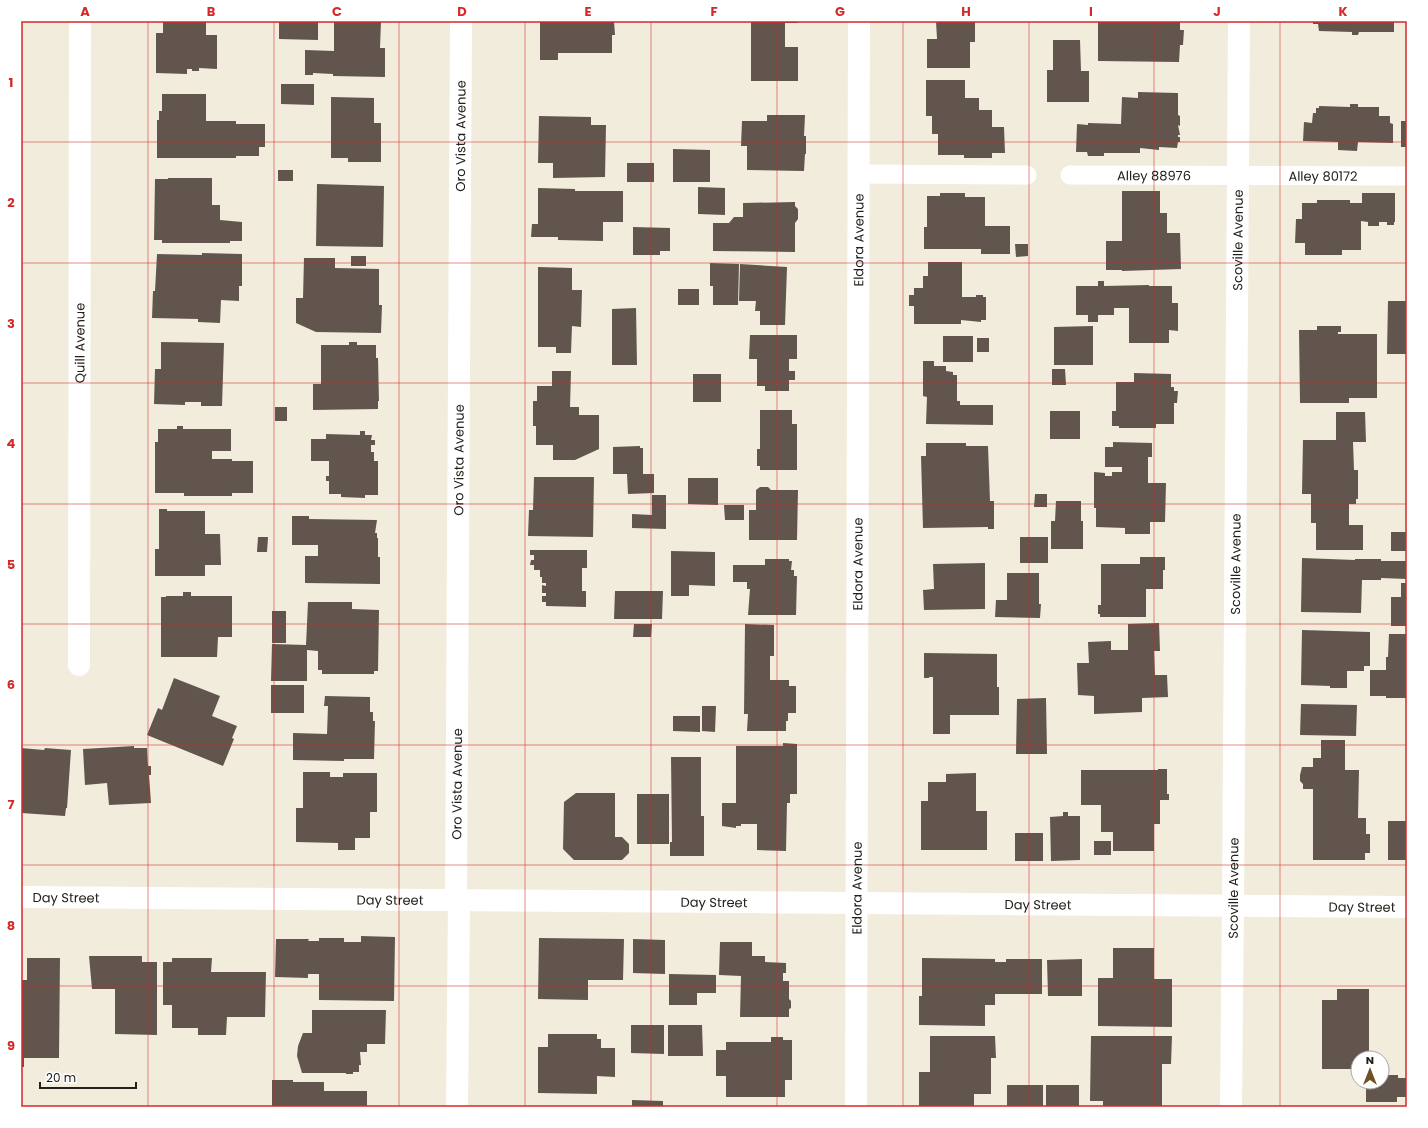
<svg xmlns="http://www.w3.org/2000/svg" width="1428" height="1128" font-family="Poppins,sans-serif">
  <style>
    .building { fill: #62554d }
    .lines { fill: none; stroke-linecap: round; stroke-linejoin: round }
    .service { stroke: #fff; stroke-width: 19 }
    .minor { stroke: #fff; stroke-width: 22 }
    .tertiary { stroke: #fff; stroke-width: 22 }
    .grid { fill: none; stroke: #d62828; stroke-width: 1; stroke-opacity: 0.55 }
    .labels { text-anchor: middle; stroke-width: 4; stroke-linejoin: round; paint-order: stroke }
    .street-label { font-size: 13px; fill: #21201a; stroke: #fff }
    .neatline { fill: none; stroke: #d62828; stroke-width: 1.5 }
    .grid-label { font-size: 13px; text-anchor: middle; font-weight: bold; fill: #d62828 }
  </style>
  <rect width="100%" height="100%" fill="#f1ecdc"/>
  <g class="building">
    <polygon points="163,21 206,21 206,35 217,35 217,69 199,68 199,71 192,71 192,69 187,69 187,74 156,73 156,33 163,33"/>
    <polygon points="279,21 318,21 318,40 279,39"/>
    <polygon points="334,21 381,21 380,48 385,48 385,77 333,76 333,74 313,73 313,75 305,75 305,50 334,51"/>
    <polygon points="540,21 614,21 615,35 612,35 612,53 558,53 558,60 540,60"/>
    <polygon points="751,21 798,21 798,23 785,23 785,47 798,47 798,81 751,81"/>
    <polygon points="936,21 975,21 975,42 970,42 970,68 927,68 927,39 937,39"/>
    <polygon points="1098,21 1180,21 1180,30 1184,30 1183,45 1180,45 1179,62 1098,61"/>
    <polygon points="1313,21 1394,21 1394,32 1359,32 1358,35 1352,35 1352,32 1319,31 1318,24 1313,24"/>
    <polygon points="1053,40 1080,40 1081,71 1089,71 1089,102 1047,102 1047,70 1053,70"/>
    <polygon points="926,80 965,80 965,98 979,98 979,110 992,110 992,127 1004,127 1005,153 992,153 992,158 964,158 964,155 938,155 938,134 932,134 932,116 926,116"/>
    <polygon points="281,84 314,84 314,105 281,104"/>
    <polygon points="1138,92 1178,93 1178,115 1180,116 1180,126 1178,125 1180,135 1178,135 1178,137 1180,137 1180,142 1178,142 1177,148 1159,147 1159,150 1140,148 1140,153 1104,153 1104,156 1088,156 1087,152 1076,152 1077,124 1088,125 1088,123 1121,124 1122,97 1138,98"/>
    <polygon points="162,94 206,94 206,121 236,121 236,124 265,124 265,147 259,147 259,156 236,156 236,158 157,158 157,120 159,120 159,111 162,111"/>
    <polygon points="331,97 374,98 374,123 381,123 381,162 348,162 348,158 331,158"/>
    <polygon points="1350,104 1358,104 1358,107 1379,107 1379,116 1390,116 1390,123 1393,124 1393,143 1358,142 1357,151 1338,150 1338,142 1303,141 1304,122 1312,123 1313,113 1316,113 1316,108 1319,108 1319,106 1350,107"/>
    <polygon points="767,115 805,115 804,136 806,136 806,154 805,154 804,171 747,170 747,146 741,146 742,121 767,121"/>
    <polygon points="539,116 591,117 591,125 606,125 605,177 553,178 553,163 538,163"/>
    <rect x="1401" y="121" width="6" height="26"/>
    <polygon points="673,149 710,150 710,182 673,182"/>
    <rect x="627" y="163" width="27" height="19"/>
    <rect x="278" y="170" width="15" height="11"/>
    <polygon points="168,178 212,178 212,205 220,205 220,220 242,222 242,241 230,241 230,243 162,243 162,240 154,240 155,179 168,179"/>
    <polygon points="317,184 384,186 383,247 316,246"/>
    <polygon points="698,187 725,188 725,215 698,214"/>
    <polygon points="538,188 575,189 575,191 623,191 623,222 603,222 603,241 558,240 558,237 531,237 532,224 538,224"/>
    <polygon points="1122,191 1160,191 1160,213 1167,213 1167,233 1180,233 1181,269 1122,271 1122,270 1106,270 1106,241 1122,241"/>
    <polygon points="940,193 965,193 965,197 985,197 985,226 1010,226 1010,254 981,254 981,249 924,249 924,227 927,227 927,196 940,196"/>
    <polygon points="1362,193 1395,193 1395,222 1394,222 1394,225 1387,225 1387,222 1379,222 1379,226 1368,226 1368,222 1361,221 1361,250 1342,250 1342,255 1305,255 1305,243 1295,243 1296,219 1302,219 1302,203 1317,203 1317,200 1350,200 1350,203 1362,203"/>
    <polygon points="795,202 795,206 798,209 798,219 795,223 795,252 713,251 713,223 729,223 734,217 743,217 743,203"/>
    <polygon points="633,227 670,228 670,251 660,251 660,255 633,255"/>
    <polygon points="1015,244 1028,244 1028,256 1016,257"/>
    <polygon points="202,253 242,254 242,286 239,286 239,301 221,300 220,323 198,322 198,319 152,318 153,291 155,291 157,254 202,255"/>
    <rect x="351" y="256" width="15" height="10"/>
    <polygon points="304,258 335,258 335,268 379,269 379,305 382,305 381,333 316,332 296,323 296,298 303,298"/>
    <polygon points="928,262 962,262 962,297 976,297 976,295 983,295 983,297 986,297 986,320 981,320 981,322 961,320 961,324 914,324 914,306 909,306 909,295 914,295 914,288 923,288 923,276 928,276"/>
    <polygon points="710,263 739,264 738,305 713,305 713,286 710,286"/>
    <polygon points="740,264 787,267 785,325 760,325 760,311 755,311 756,301 739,301"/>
    <polygon points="538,267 572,268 572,290 582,290 581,327 572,326 571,353 556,353 556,347 538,347"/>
    <polygon points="1098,281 1104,281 1104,286 1149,285 1149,286 1172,286 1172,303 1178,303 1178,331 1169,330 1169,343 1129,343 1129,308 1114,308 1114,315 1098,315 1098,322 1088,322 1088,315 1076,315 1076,286 1098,286"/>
    <rect x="678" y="289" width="21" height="16"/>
    <polygon points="1388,301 1407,301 1407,354 1387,354"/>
    <polygon points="636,308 637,365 612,365 612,309"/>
    <polygon points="1093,326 1093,365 1054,365 1054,327"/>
    <polygon points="1317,326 1341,326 1341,332 1338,332 1338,334 1377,334 1377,398 1349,398 1349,403 1300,403 1299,330 1317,330"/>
    <polygon points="750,335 797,335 797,359 789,359 789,371 795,371 795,380 789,380 789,391 765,391 765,386 757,386 757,359 749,359"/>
    <rect x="943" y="336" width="30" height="26"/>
    <rect x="977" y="338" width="12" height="14"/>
    <polygon points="161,342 224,343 222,406 201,406 201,402 185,402 185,405 154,404 155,369 161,369"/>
    <polygon points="349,342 357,342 357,345 376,345 376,358 378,358 379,401 378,401 378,409 313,410 313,384 321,384 321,345 349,345"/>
    <polygon points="923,361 934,361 934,366 946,366 946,371 953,372 953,375 957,375 957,401 960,401 960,405 993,405 993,425 926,424 927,397 923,396"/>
    <polygon points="1052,369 1065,369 1066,385 1052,385"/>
    <polygon points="552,371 571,371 570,407 579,407 579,415 599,415 599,449 575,460 553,460 553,445 536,445 536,426 533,426 533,401 537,401 537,386 552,386"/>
    <polygon points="1134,373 1171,374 1171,387 1174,387 1174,391 1178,391 1177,403 1174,403 1174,424 1156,424 1156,428 1119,428 1119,426 1112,426 1112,411 1116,411 1116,382 1134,382"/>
    <rect x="693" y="374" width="28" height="28"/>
    <rect x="275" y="407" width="12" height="14"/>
    <polygon points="760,410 792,410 792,424 797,424 797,470 760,470 760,466 757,466 757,449 760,449"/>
    <rect x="1050" y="411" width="30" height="28"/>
    <polygon points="1336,412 1365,412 1366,442 1353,442 1354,470 1358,470 1358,499 1356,499 1356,504 1349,504 1349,525 1363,525 1363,550 1316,550 1316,523 1311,523 1311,494 1302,494 1303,440 1336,440"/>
    <polygon points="177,426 183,426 183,429 231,429 231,451 212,451 212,459 232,459 232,461 253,461 253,493 232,493 232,496 184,496 184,493 155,493 155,442 158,442 158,429 177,429"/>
    <polygon points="360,431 365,431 365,435 372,435 371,440 375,440 375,445 371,445 371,452 374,452 374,461 378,461 378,495 365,495 365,498 341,497 341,494 329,494 329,481 326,481 326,476 329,476 329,461 311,461 311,439 326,439 326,434 360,435"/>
    <polygon points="1113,442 1152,443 1152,457 1148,457 1148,483 1166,483 1165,522 1150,522 1150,534 1125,534 1125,528 1096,527 1096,508 1094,508 1094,472 1105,473 1105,476 1112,476 1112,472 1122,472 1122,467 1105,467 1105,447 1113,447"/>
    <polygon points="926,443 966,443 966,446 988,446 990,501 994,501 994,529 988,529 988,527 923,528 921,456 926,456"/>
    <polygon points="640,446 640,448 643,448 643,474 654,474 654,493 628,494 627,474 613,474 613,447"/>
    <polygon points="534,477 594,477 593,537 528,536 529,510 533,510"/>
    <polygon points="688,478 718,478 718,505 688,504"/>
    <polygon points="760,487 768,487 771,490 798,490 797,540 749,540 749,510 756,510 756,490"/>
    <polygon points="1035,494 1047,494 1047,507 1034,507"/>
    <polygon points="652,495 666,495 666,529 632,528 632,514 652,515"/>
    <polygon points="1056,501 1081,501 1081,521 1083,521 1083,549 1051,549 1051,521 1055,521"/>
    <polygon points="724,505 744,505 744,520 725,520"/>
    <polygon points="159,509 167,509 167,511 205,511 205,534 220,534 221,565 205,565 205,576 155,576 155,549 159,549"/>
    <polygon points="292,516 309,516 309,519 377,520 375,533 377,533 377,538 378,538 378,557 380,557 380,584 305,583 305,556 318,556 318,545 292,545"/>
    <rect x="1391" y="532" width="16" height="19"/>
    <polygon points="258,537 268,537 267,552 257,552"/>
    <rect x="1020" y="537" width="28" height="26"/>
    <polygon points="530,550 587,550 587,568 582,568 582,591 586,591 586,607 546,606 546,602 542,602 542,596 546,596 546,593 542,593 542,585 546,586 546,583 542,583 542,577 540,577 540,570 534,570 534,565 530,565 531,560 534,560 534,555 530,555"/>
    <polygon points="671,551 715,552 715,586 689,585 689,596 671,596"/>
    <polygon points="1140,557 1165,557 1165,570 1163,570 1163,589 1146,589 1146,617 1100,617 1100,614 1098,614 1098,605 1101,605 1101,564 1140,564"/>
    <polygon points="1302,558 1355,560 1355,559 1381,559 1381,561 1407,561 1407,579 1381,578 1381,580 1362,580 1361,613 1301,612"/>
    <polygon points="765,559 789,559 789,561 792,561 791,570 794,570 794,576 797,576 796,615 748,615 750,589 747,589 747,582 733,582 733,565 765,565"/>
    <polygon points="985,563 985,609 924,610 923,590 934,589 933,564"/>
    <polygon points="1007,573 1039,573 1039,604 1041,604 1040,618 995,617 996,600 1007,600"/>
    <polygon points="1401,583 1407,583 1407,626 1391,626 1391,597 1401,597"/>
    <polygon points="615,591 663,591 662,619 614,619"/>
    <polygon points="183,592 191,592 191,596 232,596 232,637 218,637 217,657 161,657 161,597 166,597 166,596 183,596"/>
    <polygon points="308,602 352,602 352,609 379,610 378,671 374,671 374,674 322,674 322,670 318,670 318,651 307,650 307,681 271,681 272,644 306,645"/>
    <rect x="272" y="611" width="14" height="32"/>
    <polygon points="1159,623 1160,651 1154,651 1155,675 1167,675 1168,697 1142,698 1142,712 1094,714 1094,696 1078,695 1077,663 1089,663 1088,642 1111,641 1111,650 1128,650 1128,624"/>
    <polygon points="634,624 652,624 651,637 633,637"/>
    <polygon points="745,624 774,625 774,656 770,656 770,680 789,680 789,686 796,686 796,713 788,713 788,721 786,721 786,731 747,731 748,714 744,714"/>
    <polygon points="1302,630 1370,632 1370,666 1364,666 1364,671 1347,671 1347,688 1330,688 1330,686 1301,685"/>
    <polygon points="1389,634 1407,634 1407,698 1386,698 1386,696 1370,696 1370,670 1386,670 1386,657 1388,657"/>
    <polygon points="924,653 997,654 997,687 999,687 999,715 950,715 950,734 933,734 933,677 929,677 929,678 924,678"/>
    <polygon points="174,678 220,696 212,716 237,726 232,738 234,739 223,766 147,735 158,708 162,710"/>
    <rect x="271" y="685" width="33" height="28"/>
    <polygon points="325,696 370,697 370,712 373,712 373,721 375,721 374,759 344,759 344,761 293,760 293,733 327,734 328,706 324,706"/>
    <polygon points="1046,698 1047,754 1016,754 1017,699"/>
    <polygon points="1301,704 1357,705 1356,736 1300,735"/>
    <polygon points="702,706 716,706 715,732 702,731"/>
    <polygon points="673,716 700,716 700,732 673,731"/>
    <polygon points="1321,740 1345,740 1345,770 1359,770 1358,818 1366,818 1366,834 1370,834 1370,853 1365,853 1365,860 1313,860 1313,789 1303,789 1303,784 1300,781 1300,775 1302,767 1313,767 1313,758 1321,758"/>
    <polygon points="783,743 797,744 797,794 790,794 790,803 787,803 786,851 757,850 757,824 741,824 741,826 736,826 736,828 722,826 722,803 736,803 736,746 783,746"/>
    <polygon points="134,746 134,748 147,748 148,766 151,766 151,775 149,775 151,803 109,805 107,783 85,785 83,749"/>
    <polygon points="21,748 44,750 45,748 71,750 67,808 66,808 65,816 21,813"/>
    <polygon points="671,757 701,757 701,816 704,816 704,856 670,856 670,842 672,842"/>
    <polygon points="1158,769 1167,769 1167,794 1169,794 1169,800 1160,800 1160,824 1154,824 1154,851 1113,851 1113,832 1101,832 1101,805 1081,805 1081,770 1158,770"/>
    <polygon points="303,772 330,772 330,777 343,777 343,773 377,773 377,812 370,812 370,838 355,838 355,850 338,850 338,843 296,842 296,808 303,808"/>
    <polygon points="976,773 976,811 987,811 987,850 921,850 921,801 928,801 928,782 946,782 946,774"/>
    <polygon points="576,793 615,793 615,837 622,837 629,844 629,853 622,860 574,860 563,849 564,802"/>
    <rect x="637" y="794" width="32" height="50"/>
    <polygon points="1063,812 1068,812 1068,816 1080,816 1080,860 1051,861 1050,817 1063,816"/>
    <rect x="1388" y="821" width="19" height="39"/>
    <rect x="1015" y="833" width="28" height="28"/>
    <rect x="1094" y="841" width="17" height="14"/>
    <polygon points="361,936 395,937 394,1001 319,1000 319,974 308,974 308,978 275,977 276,939 309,939 308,941 319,941 319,938 344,938 344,942 361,942"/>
    <polygon points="539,938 624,939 623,980 588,980 588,1000 538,999"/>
    <polygon points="633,939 665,940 665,974 633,973"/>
    <polygon points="720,942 752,942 752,956 765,956 765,962 786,963 786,973 783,973 783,981 789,981 789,999 791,1001 791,1008 789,1009 789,1017 740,1017 741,976 719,975"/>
    <polygon points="1113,948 1154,948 1154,979 1172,979 1172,1027 1098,1026 1098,978 1113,978"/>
    <polygon points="89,956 142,956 142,962 157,962 157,1035 115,1034 115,989 92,989"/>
    <polygon points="27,958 60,958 59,1058 24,1058 24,1067 21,1067 21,980 27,980"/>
    <polygon points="172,958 212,958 211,972 266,972 265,1017 227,1017 226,1035 198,1035 198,1028 172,1028 172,1005 163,1005 163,962 172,962"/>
    <polygon points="922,958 995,959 995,962 1006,962 1006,959 1042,959 1042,994 995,994 995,1005 985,1005 985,1026 919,1025 919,996 922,996"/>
    <polygon points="1082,959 1082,996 1048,996 1047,960"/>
    <polygon points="669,974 716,975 716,993 697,993 697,1005 669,1005"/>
    <polygon points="1337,989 1369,989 1369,1058 1358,1058 1358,1069 1322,1069 1322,1000 1337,1000"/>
    <polygon points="312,1010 386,1010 385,1044 367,1044 367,1052 360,1052 361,1065 359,1065 359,1072 353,1072 353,1074 346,1074 346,1073 302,1073 297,1056 298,1046 303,1033 312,1033"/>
    <polygon points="631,1025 664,1025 664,1054 631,1053"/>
    <polygon points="668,1025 702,1025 703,1056 668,1056"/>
    <polygon points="548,1034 597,1034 597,1039 601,1039 601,1048 615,1048 615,1077 597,1076 597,1094 538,1093 538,1047 548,1047"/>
    <polygon points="930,1036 995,1036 996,1058 991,1058 991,1094 974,1094 974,1106 919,1106 919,1072 930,1072"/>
    <polygon points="1091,1036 1172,1036 1171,1064 1162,1064 1162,1107 1103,1107 1103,1101 1090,1101"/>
    <polygon points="771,1037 783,1037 783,1040 792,1040 792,1080 785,1080 785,1097 726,1097 726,1076 716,1076 716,1050 726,1050 726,1042 771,1042"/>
    <polygon points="1382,1075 1398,1075 1398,1078 1407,1078 1407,1097 1397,1097 1397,1102 1366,1102 1366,1082 1382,1082"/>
    <polygon points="272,1080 293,1080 293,1082 324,1082 324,1091 367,1091 367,1107 272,1107"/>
    <rect x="1007" y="1085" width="36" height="22"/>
    <rect x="1046" y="1085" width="33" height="22"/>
    <polygon points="632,1100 663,1101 663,1107 632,1107"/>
  </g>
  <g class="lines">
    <g class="service">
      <polyline points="859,174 1027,175"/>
      <path id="s1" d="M1070,175L1407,176"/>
    </g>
    <g class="minor">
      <path id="s2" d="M79,665L80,21"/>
      <path id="s3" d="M21,897L1407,907"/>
      <path id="s4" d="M856,1107L859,21"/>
      <path id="s5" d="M1231,1107L1233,905L1239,21"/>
    </g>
    <g class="tertiary">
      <path id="s6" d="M456,900L461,21"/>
      <polyline points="457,1107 459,900"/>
    </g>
  </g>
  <path class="grid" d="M148,21V1107M274,21V1107M399,21V1107M525,21V1107M651,21V1107M777,21V1107M903,21V1107M1029,21V1107M1154,21V1107M1280,21V1107M21,142H1407M21,263H1407M21,383H1407M21,504H1407M21,624H1407M21,745H1407M21,865H1407M21,986H1407"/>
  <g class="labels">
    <g class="street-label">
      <text dy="5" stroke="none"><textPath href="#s6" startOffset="764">Oro Vista Avenue</textPath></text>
      <text dy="5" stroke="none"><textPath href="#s1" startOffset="84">Alley 88976</textPath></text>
      <text dy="5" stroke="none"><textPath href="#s1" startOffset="253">Alley 80172</textPath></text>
      <text dy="5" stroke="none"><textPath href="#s4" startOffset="867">Eldora Avenue</textPath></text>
      <text dy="5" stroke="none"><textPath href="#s5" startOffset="867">Scoville Avenue</textPath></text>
      <text dy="5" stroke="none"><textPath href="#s2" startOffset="322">Quill Avenue</textPath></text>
      <text dy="5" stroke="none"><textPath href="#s6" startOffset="440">Oro Vista Avenue</textPath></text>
      <text dy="5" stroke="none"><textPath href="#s4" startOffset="543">Eldora Avenue</textPath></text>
      <text dy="5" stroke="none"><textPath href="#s5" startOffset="543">Scoville Avenue</textPath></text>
      <text dy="5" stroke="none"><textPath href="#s6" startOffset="116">Oro Vista Avenue</textPath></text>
      <text dy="5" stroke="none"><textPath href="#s4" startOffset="219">Eldora Avenue</textPath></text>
      <text dy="5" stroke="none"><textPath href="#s5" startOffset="219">Scoville Avenue</textPath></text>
      <text dy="5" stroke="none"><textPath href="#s3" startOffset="45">Day Street</textPath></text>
      <text dy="5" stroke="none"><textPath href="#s3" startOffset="369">Day Street</textPath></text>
      <text dy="5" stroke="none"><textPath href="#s3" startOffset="693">Day Street</textPath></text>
      <text dy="5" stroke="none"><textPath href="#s3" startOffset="1017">Day Street</textPath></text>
      <text dy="5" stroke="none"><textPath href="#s3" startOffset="1341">Day Street</textPath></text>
    </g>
  </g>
  <rect width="1428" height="1128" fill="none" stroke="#ffffff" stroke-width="44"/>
  <g transform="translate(1370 1070)"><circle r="19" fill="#ffffff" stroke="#a6a6a3"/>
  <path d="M0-3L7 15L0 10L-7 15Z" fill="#6e5124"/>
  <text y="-6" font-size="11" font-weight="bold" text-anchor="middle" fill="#21201a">N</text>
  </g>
  <path d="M40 1082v6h96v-6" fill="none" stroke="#21201a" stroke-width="2"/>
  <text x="46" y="1082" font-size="12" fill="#21201a" stroke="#ffffff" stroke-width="3" paint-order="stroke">20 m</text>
  <rect x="22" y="22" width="1384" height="1084" class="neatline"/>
  <g class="grid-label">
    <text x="85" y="16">A</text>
    <text x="211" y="16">B</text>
    <text x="337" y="16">C</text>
    <text x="462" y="16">D</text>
    <text x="588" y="16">E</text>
    <text x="714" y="16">F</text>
    <text x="840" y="16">G</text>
    <text x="966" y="16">H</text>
    <text x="1091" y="16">I</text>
    <text x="1217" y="16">J</text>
    <text x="1343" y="16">K</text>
    <text x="11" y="87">1</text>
    <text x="11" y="207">2</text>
    <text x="11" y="328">3</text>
    <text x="11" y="448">4</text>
    <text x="11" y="569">5</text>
    <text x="11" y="689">6</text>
    <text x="11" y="809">7</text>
    <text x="11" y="930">8</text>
    <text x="11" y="1050">9</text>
  </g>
</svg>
